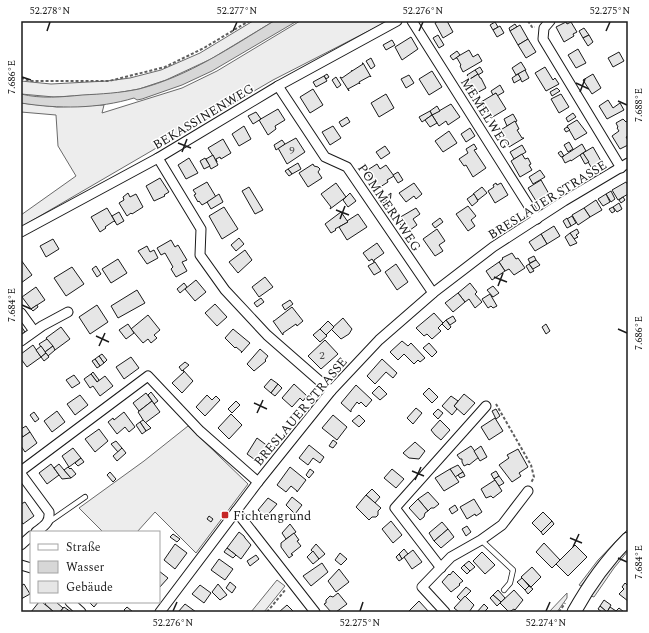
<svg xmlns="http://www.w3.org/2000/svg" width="649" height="633" font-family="Spectral,serif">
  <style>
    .built { fill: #ededed; stroke: #6a6a6a }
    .water { fill: #d7d7d7; stroke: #6a6a6a }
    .building { fill: #e6e6e6; stroke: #1a1a1a }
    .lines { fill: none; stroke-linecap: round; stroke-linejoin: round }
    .service-casing { stroke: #1a1a1a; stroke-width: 6 }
    .minor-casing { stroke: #1a1a1a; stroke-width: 11 }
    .secondary-casing { stroke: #1a1a1a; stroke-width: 15 }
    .path { stroke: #5f5f5f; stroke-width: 2; stroke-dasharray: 3 2; stroke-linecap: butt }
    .service { stroke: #fff; stroke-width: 4.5 }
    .minor { stroke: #fff; stroke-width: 9 }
    .secondary { stroke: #fff; stroke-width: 13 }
    .ticks { fill: none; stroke: #1a1a1a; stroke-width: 1.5 }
    .poi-dot { fill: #c62828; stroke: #fff; stroke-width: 1.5 }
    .labels { text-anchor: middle; stroke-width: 3; stroke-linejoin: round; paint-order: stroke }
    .number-label { font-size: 11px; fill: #4d4d4d }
    .street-label { font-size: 13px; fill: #1a1a1a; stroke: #fff }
    .poi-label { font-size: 13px; fill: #1a1a1a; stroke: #fff; text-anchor: start }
    .neatline { fill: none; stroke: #1a1a1a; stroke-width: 1.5 }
    .ticks-label { font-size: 10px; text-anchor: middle; fill: #1a1a1a }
  </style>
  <rect width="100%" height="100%" fill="#fff"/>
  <g class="built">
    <polygon points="253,21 274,21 211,59 166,80 139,89 111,94 54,97 21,94 21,81 51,84 107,81 130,78 161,70 200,53"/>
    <polygon points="300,21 388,21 273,80 21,227 21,215 76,176 58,146 56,115 21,112 21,103 57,107 104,105 102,113 182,88 217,71"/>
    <polygon points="188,426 248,484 196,553 155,512 137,532 103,532 79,508 144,461"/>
    <polygon points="628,529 628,532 601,560 581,586 579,585 598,560"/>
    <polygon points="628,547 628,551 614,568 594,597 591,596 601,580"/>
    <polygon points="277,580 285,586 264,612 251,612"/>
    <polygon points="567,593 567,598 557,612 549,612"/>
  </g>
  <path class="water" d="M274,21H297L212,71L182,85L142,99L137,100L134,98C98,109 58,109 21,103V94C41,99 62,97 82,95C101,94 120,93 139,89C189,76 231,47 274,21Z"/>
  <g class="building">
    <polygon points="438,21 447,21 453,32 443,38 435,23"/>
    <polygon points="495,22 498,27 493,30 490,25"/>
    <polygon points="566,22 567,24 571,22 577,32 573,34 574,36 564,42 556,27"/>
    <polygon points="515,24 517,27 510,31 509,28"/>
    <polygon points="520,25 528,39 518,45 510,31"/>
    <polygon points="500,26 504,33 497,37 493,30"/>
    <polygon points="584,28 589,35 583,38 579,31"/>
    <polygon points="438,35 444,45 439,48 433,38"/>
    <polygon points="589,35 593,42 588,46 583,38"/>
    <polygon points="411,37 418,49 402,60 395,47"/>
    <polygon points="528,39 536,52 526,58 518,45"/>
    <polygon points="392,40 395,45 386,50 383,45"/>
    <polygon points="578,49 586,63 576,68 568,55"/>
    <polygon points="469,50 473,57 478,54 482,61 463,72 460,66 461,65 457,58 455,58"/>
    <polygon points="457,51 460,55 453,60 450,56"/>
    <polygon points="619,52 624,61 613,67 608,58"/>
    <polygon points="371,58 375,66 371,69 366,61"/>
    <polygon points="521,62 526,70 516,75 512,68"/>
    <polygon points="362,63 363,63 371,77 370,76 359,82 360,84 359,83 348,89 349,91 340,77 342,78 352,71 352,70 352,71 363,64"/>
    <polygon points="480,67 483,72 478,75 475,70"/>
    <polygon points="545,67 553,80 555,78 559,84 546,91 535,73"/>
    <polygon points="475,70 478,74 470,79 467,75"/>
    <polygon points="525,70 529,78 522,82 518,74"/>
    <polygon points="432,71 442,87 429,95 419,79"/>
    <polygon points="327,74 329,77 326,79 324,76"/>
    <polygon points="478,74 480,78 481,78 486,88 475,94 467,81"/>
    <polygon points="518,74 521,79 514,83 512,78"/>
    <polygon points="593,74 601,88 592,94 583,80"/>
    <polygon points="409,75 414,83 406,88 401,79"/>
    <polygon points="324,76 327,81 316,87 313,82"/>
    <polygon points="336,77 341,85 337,88 332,80"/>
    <polygon points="500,85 504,92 497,96 496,93 493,95 491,91"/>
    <polygon points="557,88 560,91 552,96 550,92"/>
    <polygon points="313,89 323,105 310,113 300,97"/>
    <polygon points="496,93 506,109 491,118 481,102"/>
    <polygon points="386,94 394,108 379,117 371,103"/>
    <polygon points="561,94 569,107 559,113 551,99"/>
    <polygon points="608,100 613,108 620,103 624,110 607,119 599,106"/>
    <polygon points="451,104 460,117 448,125 446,121 439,126 432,115"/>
    <polygon points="437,106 440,111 432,115 430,111"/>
    <polygon points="278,109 285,120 275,126 276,129 268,135 259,120"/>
    <polygon points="430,111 432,115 422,122 419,117"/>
    <polygon points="256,112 261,119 253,124 248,116"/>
    <polygon points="573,113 576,117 568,122 566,118"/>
    <polygon points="513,114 517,121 507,126 504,119"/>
    <polygon points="432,115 437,123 430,127 425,120"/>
    <polygon points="347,117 350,122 342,127 339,122"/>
    <polygon points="623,119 626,122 628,121 628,136 626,137 628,140 628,145 620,149 612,136 619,131 617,128 618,127 616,123"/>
    <polygon points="577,120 587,133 575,140 567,126"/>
    <polygon points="515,121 519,129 517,130 522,138 524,138 509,147 499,131"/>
    <polygon points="244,126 251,139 239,146 232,134"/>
    <polygon points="333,126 341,138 330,145 322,132"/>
    <polygon points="567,127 570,130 566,132 564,129"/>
    <polygon points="470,128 475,136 466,142 461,134"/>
    <polygon points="449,131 457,143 443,152 435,141"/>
    <polygon points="296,138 305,152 287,164 278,148"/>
    <polygon points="223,139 231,153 221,159 220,157 216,159 217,162 208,148"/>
    <polygon points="282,140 285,144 276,150 274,145"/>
    <polygon points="569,142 573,149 568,152 564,145"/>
    <polygon points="474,144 477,149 474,150 486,168 473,177 466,165 464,166 459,159 468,153 466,149"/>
    <polygon points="582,144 586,151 571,161 571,160 565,163 562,157"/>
    <polygon points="522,145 526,152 514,159 510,152"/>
    <polygon points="385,146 390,153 381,159 376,152"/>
    <polygon points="593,147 601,161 591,167 583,153"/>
    <polygon points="561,151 564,156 561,157 558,153"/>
    <polygon points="583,153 589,162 585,164 580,155"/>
    <polygon points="522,154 525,159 528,158 531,164 529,165 532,170 520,177 511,161"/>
    <polygon points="213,155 218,165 211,169 206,159"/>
    <polygon points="189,158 198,173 186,179 178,165"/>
    <polygon points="205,158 210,166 204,169 200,161"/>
    <polygon points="298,163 301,169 292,174 288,169"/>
    <polygon points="313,164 314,166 318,167 320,169 318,172 322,178 308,187 299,173"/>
    <polygon points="377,164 380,169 386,165 394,176 387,180 388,182 377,189 366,171"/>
    <polygon points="288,169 292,174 289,176 285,171"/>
    <polygon points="540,170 545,177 533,184 529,177"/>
    <polygon points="398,172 403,180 398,183 393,175"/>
    <polygon points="160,178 169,192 164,195 165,196 154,201 146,186"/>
    <polygon points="541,180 549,194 536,201 528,188"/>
    <polygon points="207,182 216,197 202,205 199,201 198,202 194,195 196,194 193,190"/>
    <polygon points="626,182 628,185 628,194 618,200 612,190"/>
    <polygon points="336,183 346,197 330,209 331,207 321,194"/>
    <polygon points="414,183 422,194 416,199 414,196 406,202 399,193"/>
    <polygon points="496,183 497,185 501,183 508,195 495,203 488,191 494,187 493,185"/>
    <polygon points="249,187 263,210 255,214 242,191"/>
    <polygon points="482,187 487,193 478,200 473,194"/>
    <polygon points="611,191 615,199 611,202 606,194"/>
    <polygon points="128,193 130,197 136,194 143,207 132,214 131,213 127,216 119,203 124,200 123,197"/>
    <polygon points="350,193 356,201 348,207 343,200"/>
    <polygon points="391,193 390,204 386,203 386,197"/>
    <polygon points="219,194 223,202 211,209 207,202"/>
    <polygon points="474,194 478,201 472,206 467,199"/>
    <polygon points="606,194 610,202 603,206 598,199"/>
    <polygon points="386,197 386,203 380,202 380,201"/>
    <polygon points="623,197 625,200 621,203 619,200"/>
    <polygon points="596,200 602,210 590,217 584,208"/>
    <polygon points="619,203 622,209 617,212 613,207"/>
    <polygon points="468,206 476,216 471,220 475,226 468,231 456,214"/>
    <polygon points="224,207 238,229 222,239 209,216"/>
    <polygon points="613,207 615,211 612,213 609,209"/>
    <polygon points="107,208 116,223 114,221 105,227 106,228 100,232 91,217"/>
    <polygon points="416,208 420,214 413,219 417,225 406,233 397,219"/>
    <polygon points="584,208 590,217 578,225 572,215"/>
    <polygon points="119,212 124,221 117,225 112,216"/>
    <polygon points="341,212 348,222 335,229 336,230 331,233 325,224"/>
    <polygon points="358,214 367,227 347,240 339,227 348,222 347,221"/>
    <polygon points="572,216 576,223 571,226 567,219"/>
    <polygon points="440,218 443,222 435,228 432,224"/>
    <polygon points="567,218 571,226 567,228 563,221"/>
    <polygon points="554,226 560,236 547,244 541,234"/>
    <polygon points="437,229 445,241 439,245 443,251 435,256 423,239"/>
    <polygon points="577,229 579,233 576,235 578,237 574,239 570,233"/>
    <polygon points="570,233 577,243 570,246 565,237"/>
    <polygon points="541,234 547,244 535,251 529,242"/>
    <polygon points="239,238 244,244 236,251 231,245"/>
    <polygon points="53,239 59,249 46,257 40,246"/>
    <polygon points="171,240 175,247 178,245 187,260 182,262 187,271 176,277 171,269 173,267 165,253 161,255 157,248"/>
    <polygon points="377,243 384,253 374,260 374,262 372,259 369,261 363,253"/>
    <polygon points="147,246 150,252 154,250 158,258 147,264 138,251"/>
    <polygon points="245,250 252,260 238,273 229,262"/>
    <polygon points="512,253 516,259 518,258 525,268 514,275 509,269 505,271 499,262 503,259 502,258"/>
    <polygon points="534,256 536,260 530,263 528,259"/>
    <polygon points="118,259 127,273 111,283 102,269"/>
    <polygon points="21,260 32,275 21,283"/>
    <polygon points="536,260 540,265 533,269 529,264"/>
    <polygon points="375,262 381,271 374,275 368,266"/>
    <polygon points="499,262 505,271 492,280 486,271"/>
    <polygon points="396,264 408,282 397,290 385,272"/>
    <polygon points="529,264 534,271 530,273 526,266"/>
    <polygon points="96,266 101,274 97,277 92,269"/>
    <polygon points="72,267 84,284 66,296 54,278"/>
    <polygon points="265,277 273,287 259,297 252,287"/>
    <polygon points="196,280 206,292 195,301 185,289"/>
    <polygon points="184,283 187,287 180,293 177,289"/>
    <polygon points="470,283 477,292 475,294 482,302 475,308 469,299 465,302 458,293"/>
    <polygon points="493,286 499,293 493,297 487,290"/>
    <polygon points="36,287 45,300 31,309 22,297"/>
    <polygon points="137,290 145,303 118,318 111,306"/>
    <polygon points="458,293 465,302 453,312 445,303"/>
    <polygon points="490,294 497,306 493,308 491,306 488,308 482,299"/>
    <polygon points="261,298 264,302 257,307 254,303"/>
    <polygon points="290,300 293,304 285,310 282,305"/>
    <polygon points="215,304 227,317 217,326 205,313"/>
    <polygon points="37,305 38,307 33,311 31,309"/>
    <polygon points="97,305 108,322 90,334 79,317"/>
    <polygon points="292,307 303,321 297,326 296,324 283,333 283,335 273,321 274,321"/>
    <polygon points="434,313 443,323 438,328 441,331 432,339 427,334 424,336 416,328"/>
    <polygon points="148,315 160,330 154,335 157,338 151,343 148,339 143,343 131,329"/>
    <polygon points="453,316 456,321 450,325 446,320"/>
    <polygon points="343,318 352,329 349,334 341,339 331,329"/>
    <polygon points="446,320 451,327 448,330 442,324"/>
    <polygon points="328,321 334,327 326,335 320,329"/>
    <polygon points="128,324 134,333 126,339 119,330"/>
    <polygon points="546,324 550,331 546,334 542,327"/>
    <polygon points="21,326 25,332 21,335"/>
    <polygon points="61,327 70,339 55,350 46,338"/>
    <polygon points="233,329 250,343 241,353 242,352 236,347 235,348 225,338"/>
    <polygon points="320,329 327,336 320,342 313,335"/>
    <polygon points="47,339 53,346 45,352 39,344"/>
    <polygon points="325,340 338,354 321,369 308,356"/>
    <polygon points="402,341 408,346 411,343 425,358 420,362 418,360 414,364 404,354 398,360 390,352"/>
    <polygon points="429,343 437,352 432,357 423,348"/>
    <polygon points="33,345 41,357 27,367 21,359 21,354"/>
    <polygon points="41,346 46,353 41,357 36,350"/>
    <polygon points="53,346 55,350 48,356 45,352"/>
    <polygon points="260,349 268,356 265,360 266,361 254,371 247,364"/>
    <polygon points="46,353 49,357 44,361 41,357"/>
    <polygon points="102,354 107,360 104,363 99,356"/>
    <polygon points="99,356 104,363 100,366 95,359"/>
    <polygon points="131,357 139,368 124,379 116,367"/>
    <polygon points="95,359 100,366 97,368 92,361"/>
    <polygon points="382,359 397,373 393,378 386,372 375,384 367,376"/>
    <polygon points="185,362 189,365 182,371 179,367"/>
    <polygon points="183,370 193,381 182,393 172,383 184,372"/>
    <polygon points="93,372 99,380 97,382 91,374"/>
    <polygon points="91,374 97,382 105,376 113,386 100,396 93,386 90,388 84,379"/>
    <polygon points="74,375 80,383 72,388 66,380"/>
    <polygon points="271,379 278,384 271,393 264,387"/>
    <polygon points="278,384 282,388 275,396 271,393"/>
    <polygon points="294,384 307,396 303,401 300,398 292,407 282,398"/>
    <polygon points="356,385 372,400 366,407 361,402 359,404 357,402 351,410 351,412 341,403"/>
    <polygon points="379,386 387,394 380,400 372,393"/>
    <polygon points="429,388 438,397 432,403 423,394"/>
    <polygon points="151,392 158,401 154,404 148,395"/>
    <polygon points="146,393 152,401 139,411 133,403"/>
    <polygon points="464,394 475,403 464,415 454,406"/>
    <polygon points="80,395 88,405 75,415 67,404"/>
    <polygon points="207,395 212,400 216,396 220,400 205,416 196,407"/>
    <polygon points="451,396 458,401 454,406 457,409 452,415 442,406"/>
    <polygon points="152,401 160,412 145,423 138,412"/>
    <polygon points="236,401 240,405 232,413 228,409"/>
    <polygon points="416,408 422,413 413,424 407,418"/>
    <polygon points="438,409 443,413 438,419 433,414"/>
    <polygon points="496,409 500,416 496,419 492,411"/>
    <polygon points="57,411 65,422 52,432 44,421"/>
    <polygon points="34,412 39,419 35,422 30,415"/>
    <polygon points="124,412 135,427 129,432 125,427 117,434 108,422 113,418 114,420"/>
    <polygon points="231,414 242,425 229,439 218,428"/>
    <polygon points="333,415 347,427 337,440 322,428"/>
    <polygon points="359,415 365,421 359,427 352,421"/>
    <polygon points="495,418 503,431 489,440 481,427"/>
    <polygon points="143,420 151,428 146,431 140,422"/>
    <polygon points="440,420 450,430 441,440 435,435 431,430"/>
    <polygon points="140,422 146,431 142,434 136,425"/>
    <polygon points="26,426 30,432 23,437 21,434 21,429"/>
    <polygon points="99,429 108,441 95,452 85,439"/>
    <polygon points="30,432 37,443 25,452 21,446 21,438"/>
    <polygon points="257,438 269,447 258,462 247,454"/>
    <polygon points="333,440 337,443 333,448 329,446"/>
    <polygon points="116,441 122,448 118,452 111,444"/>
    <polygon points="415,442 425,451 419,459 409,458 403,453"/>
    <polygon points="309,445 324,457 320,463 313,458 308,465 299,458"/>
    <polygon points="471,446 479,457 469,465 468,464 464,466 462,462 462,459 460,459 457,455"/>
    <polygon points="481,446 487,457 480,461 474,451"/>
    <polygon points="73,448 81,458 69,467 62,456"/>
    <polygon points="122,448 126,453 117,461 113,456"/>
    <polygon points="518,449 528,467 519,473 521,476 512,482 499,465 509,458 507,455"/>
    <polygon points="81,458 84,462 78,466 75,463"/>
    <polygon points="51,464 59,475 47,484 39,473"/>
    <polygon points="59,464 64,470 71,478 62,479 54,468"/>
    <polygon points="458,465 463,472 455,477 450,469"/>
    <polygon points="68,467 70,469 71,468 76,474 71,478 64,470"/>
    <polygon points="290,467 306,480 297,492 297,491 291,486 286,492 277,485"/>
    <polygon points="310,469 314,472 309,478 306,475"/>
    <polygon points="392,469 404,479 396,488 384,478"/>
    <polygon points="450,469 459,482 444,491 435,478"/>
    <polygon points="496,471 499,476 494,479 491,474"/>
    <polygon points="110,472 116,479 113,482 107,475"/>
    <polygon points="463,472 465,476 460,478 458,475"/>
    <polygon points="499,476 504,483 499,486 494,479"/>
    <polygon points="495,480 502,491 493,498 491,496 486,498 481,489"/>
    <polygon points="372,489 380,497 375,503 366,495"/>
    <polygon points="428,492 439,504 434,508 431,508 428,511 418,499"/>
    <polygon points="366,495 381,508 378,511 378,515 376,517 372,517 369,520 356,507"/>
    <polygon points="292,497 302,505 295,514 286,505"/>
    <polygon points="268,498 277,504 266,517 258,510"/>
    <polygon points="418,499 428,511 425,513 424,517 420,520 409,508"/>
    <polygon points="474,499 482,512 476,516 475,514 467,519 460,507"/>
    <polygon points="25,502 34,516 23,524 21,521 21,504"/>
    <polygon points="455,505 458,510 452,514 449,509"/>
    <polygon points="543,512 552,521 541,532 532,523"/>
    <polygon points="209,516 213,519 211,522 207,519"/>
    <polygon points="391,521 402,535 393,543 382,529"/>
    <polygon points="552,521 554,524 543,535 541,532"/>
    <polygon points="442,522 448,529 434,541 429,533"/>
    <polygon points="290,524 296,532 286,539 282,533"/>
    <polygon points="467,526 471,532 466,536 462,529"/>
    <polygon points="448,529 454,537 441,548 434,541"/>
    <polygon points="239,532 244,536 245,538 251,545 241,559 227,548"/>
    <polygon points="294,533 299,540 297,541 301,546 291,554 293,555 289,558 281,547 281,543"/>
    <polygon points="173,534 180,539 177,542 170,537"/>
    <polygon points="544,543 560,560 552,568 536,552"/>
    <polygon points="175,544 187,553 175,569 164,560"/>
    <polygon points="316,544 325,554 319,559 311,550"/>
    <polygon points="575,545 587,557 568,576 556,564"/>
    <polygon points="227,548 236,555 233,558 224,552"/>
    <polygon points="404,549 408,554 402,559 399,554"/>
    <polygon points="413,550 422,562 412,569 404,557"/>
    <polygon points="313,551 319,559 313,564 307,557"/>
    <polygon points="482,552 495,565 485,574 473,561"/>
    <polygon points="340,553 347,559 341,565 335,560"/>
    <polygon points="399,554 402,559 399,561 396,557"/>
    <polygon points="256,555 259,559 250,566 247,561"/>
    <polygon points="219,559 233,569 225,580 211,570"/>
    <polygon points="469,561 475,567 470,571 464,565"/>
    <polygon points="322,563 328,572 311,586 303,576"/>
    <polygon points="464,565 470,571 467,574 461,568"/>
    <polygon points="532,567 541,577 531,587 521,577"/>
    <polygon points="339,569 349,582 336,592 328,581"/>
    <polygon points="159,571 168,578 159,588"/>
    <polygon points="453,571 463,581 459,584 460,585 451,592 442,582 449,574 450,575"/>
    <polygon points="522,578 529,586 525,590 517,582"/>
    <polygon points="230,582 236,587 232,593 226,588"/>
    <polygon points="625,583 628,586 628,601 619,594 624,589 622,587"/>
    <polygon points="24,584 30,594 21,599 21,586"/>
    <polygon points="218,584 227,595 220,600 212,592"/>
    <polygon points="200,585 211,593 204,603 192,594"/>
    <polygon points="529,586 533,589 528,594 525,590"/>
    <polygon points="466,587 471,591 461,601 457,597"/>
    <polygon points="498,590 505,598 501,602 493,595"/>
    <polygon points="514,590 523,600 515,610 514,609 509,612 500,603"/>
    <polygon points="338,593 347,604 336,612 331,612 324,604 326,603 326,600 330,596 333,597"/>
    <polygon points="493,595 501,602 497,606 490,598"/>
    <polygon points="465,596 474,605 469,612 459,612 454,608"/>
    <polygon points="604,600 611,605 607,612 600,606"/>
    <polygon points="419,601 429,612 410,612 409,611"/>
    <polygon points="39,602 42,602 54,612 31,612"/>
    <polygon points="47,602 56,602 63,608 60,612 54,612 45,604"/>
    <polygon points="89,602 98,602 94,607"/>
    <polygon points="185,604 196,612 178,612"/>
    <polygon points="484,604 488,608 484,612 477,612"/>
    <polygon points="287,605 294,612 279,612"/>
    <polygon points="600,606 607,612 602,612 598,609"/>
    <polygon points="64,607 71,612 60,612"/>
    <polygon points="127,607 133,612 124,612 125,611 124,610"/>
    <polygon points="610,607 616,611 619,608 624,612 607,612"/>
  </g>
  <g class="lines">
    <g class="service-casing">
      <g id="service">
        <polyline points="49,522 85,497"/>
        <polyline points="481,540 513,570 510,583 504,590"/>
      </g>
    </g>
    <g class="minor-casing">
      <g id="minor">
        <polyline points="412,21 537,219"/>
        <polyline points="550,21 544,28 543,39 621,168"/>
        <polyline points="278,86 325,157 347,167 433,293"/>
        <polyline points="158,158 201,229 200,255 225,290 267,335 331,391"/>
        <polyline points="21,232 158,158 278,86 397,21"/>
        <polyline points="21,313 34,331"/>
        <polyline points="21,341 42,326 68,312"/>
        <polyline points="21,471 148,376 200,431 258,482"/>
        <path d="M21,474L49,512C50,523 44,526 36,532"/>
        <polyline points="236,511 315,612"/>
        <polyline points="21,545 31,536"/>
        <polyline points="21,565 31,568"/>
        <polyline points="441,568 395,508 486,406"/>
        <polyline points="70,602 81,612"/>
        <polyline points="160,612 258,482 331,391 379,340 433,293 493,247 564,201 628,163"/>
        <polyline points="445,612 422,587 451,557 481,540 502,525 528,491"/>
      </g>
    </g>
    <g class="secondary-casing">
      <path id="secondary" d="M574,612C589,585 606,561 628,539"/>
    </g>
    <g class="path">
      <polyline points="528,21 532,27 535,27"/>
      <polyline points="21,78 31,81 109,81 165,67 204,48 249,21"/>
      <polyline points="496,404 531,465 534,477 531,483"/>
      <polyline points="267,612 286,589"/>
      <polyline points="559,612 565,603"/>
    </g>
    <use href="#service" class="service"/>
    <use href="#minor" class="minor"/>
    <use href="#secondary" class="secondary"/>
  </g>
  <path class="ticks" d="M47,31L50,22M233,31L237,22M419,31L423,22M606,31L610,22M22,77L31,80M576,83L589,89M580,92L585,79M618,101L627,105M178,143L191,148M182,152L187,139M336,210L349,215M340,219L345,206M494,277L507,282M498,286L503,273M22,305L31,309M618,329L627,333M96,336L109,342M99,346L105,333M254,403L267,409M257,413L263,400M412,471L424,476M415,480L421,467M570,538L582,543M573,547L579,534M618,558L627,562M173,611L177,602M360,611L363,602M546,611L550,602"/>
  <rect class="poi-dot" x="221" y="511" width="8" height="8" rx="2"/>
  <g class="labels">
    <g class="number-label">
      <text x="292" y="154">9</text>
      <text x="322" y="359">2</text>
    </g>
    <g class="street-label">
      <text transform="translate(486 113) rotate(58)" y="5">MEMELWEG</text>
      <text transform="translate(203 116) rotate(-31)" y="5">BEKASSINENWEG</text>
      <text transform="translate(547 199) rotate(-32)" y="5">BRESLAUER STRASSE</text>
      <text transform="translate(390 207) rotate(56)" y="5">POMMERNWEG</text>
      <text transform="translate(300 411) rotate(-50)" y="5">BRESLAUER STRASSE</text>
    </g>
    <g class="poi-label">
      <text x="233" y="520">Fichtengrund</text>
    </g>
  </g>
  <rect width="649" height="633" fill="none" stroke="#ffffff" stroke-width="44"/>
  <rect x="30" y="531" width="130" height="72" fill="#ffffff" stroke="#a3a3a3"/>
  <rect x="38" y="544" width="20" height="6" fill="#ffffff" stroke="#a3a3a3"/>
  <text x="66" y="551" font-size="12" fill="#1a1a1a">Straße</text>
  <rect x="38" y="561" width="20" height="12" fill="#d7d7d7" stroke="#a3a3a3"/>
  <text x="66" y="571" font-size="12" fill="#1a1a1a">Wasser</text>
  <rect x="38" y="581" width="20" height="12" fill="#e6e6e6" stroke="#a3a3a3"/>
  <text x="66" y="591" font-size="12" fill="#1a1a1a">Gebäude</text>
  <rect x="22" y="22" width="605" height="589" class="neatline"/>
  <g class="ticks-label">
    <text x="50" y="14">52.278°N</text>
    <text x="237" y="14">52.277°N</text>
    <text x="423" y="14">52.276°N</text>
    <text x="610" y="14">52.275°N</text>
    <text transform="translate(11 77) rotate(-90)" y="4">7.686°E</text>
    <text transform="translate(638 105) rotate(-90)" y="4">7.688°E</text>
    <text transform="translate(11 305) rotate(-90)" y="4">7.684°E</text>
    <text transform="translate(638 333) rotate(-90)" y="4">7.686°E</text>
    <text transform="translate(638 562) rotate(-90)" y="4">7.684°E</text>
    <text x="173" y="626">52.276°N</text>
    <text x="360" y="626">52.275°N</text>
    <text x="546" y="626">52.274°N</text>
  </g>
</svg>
